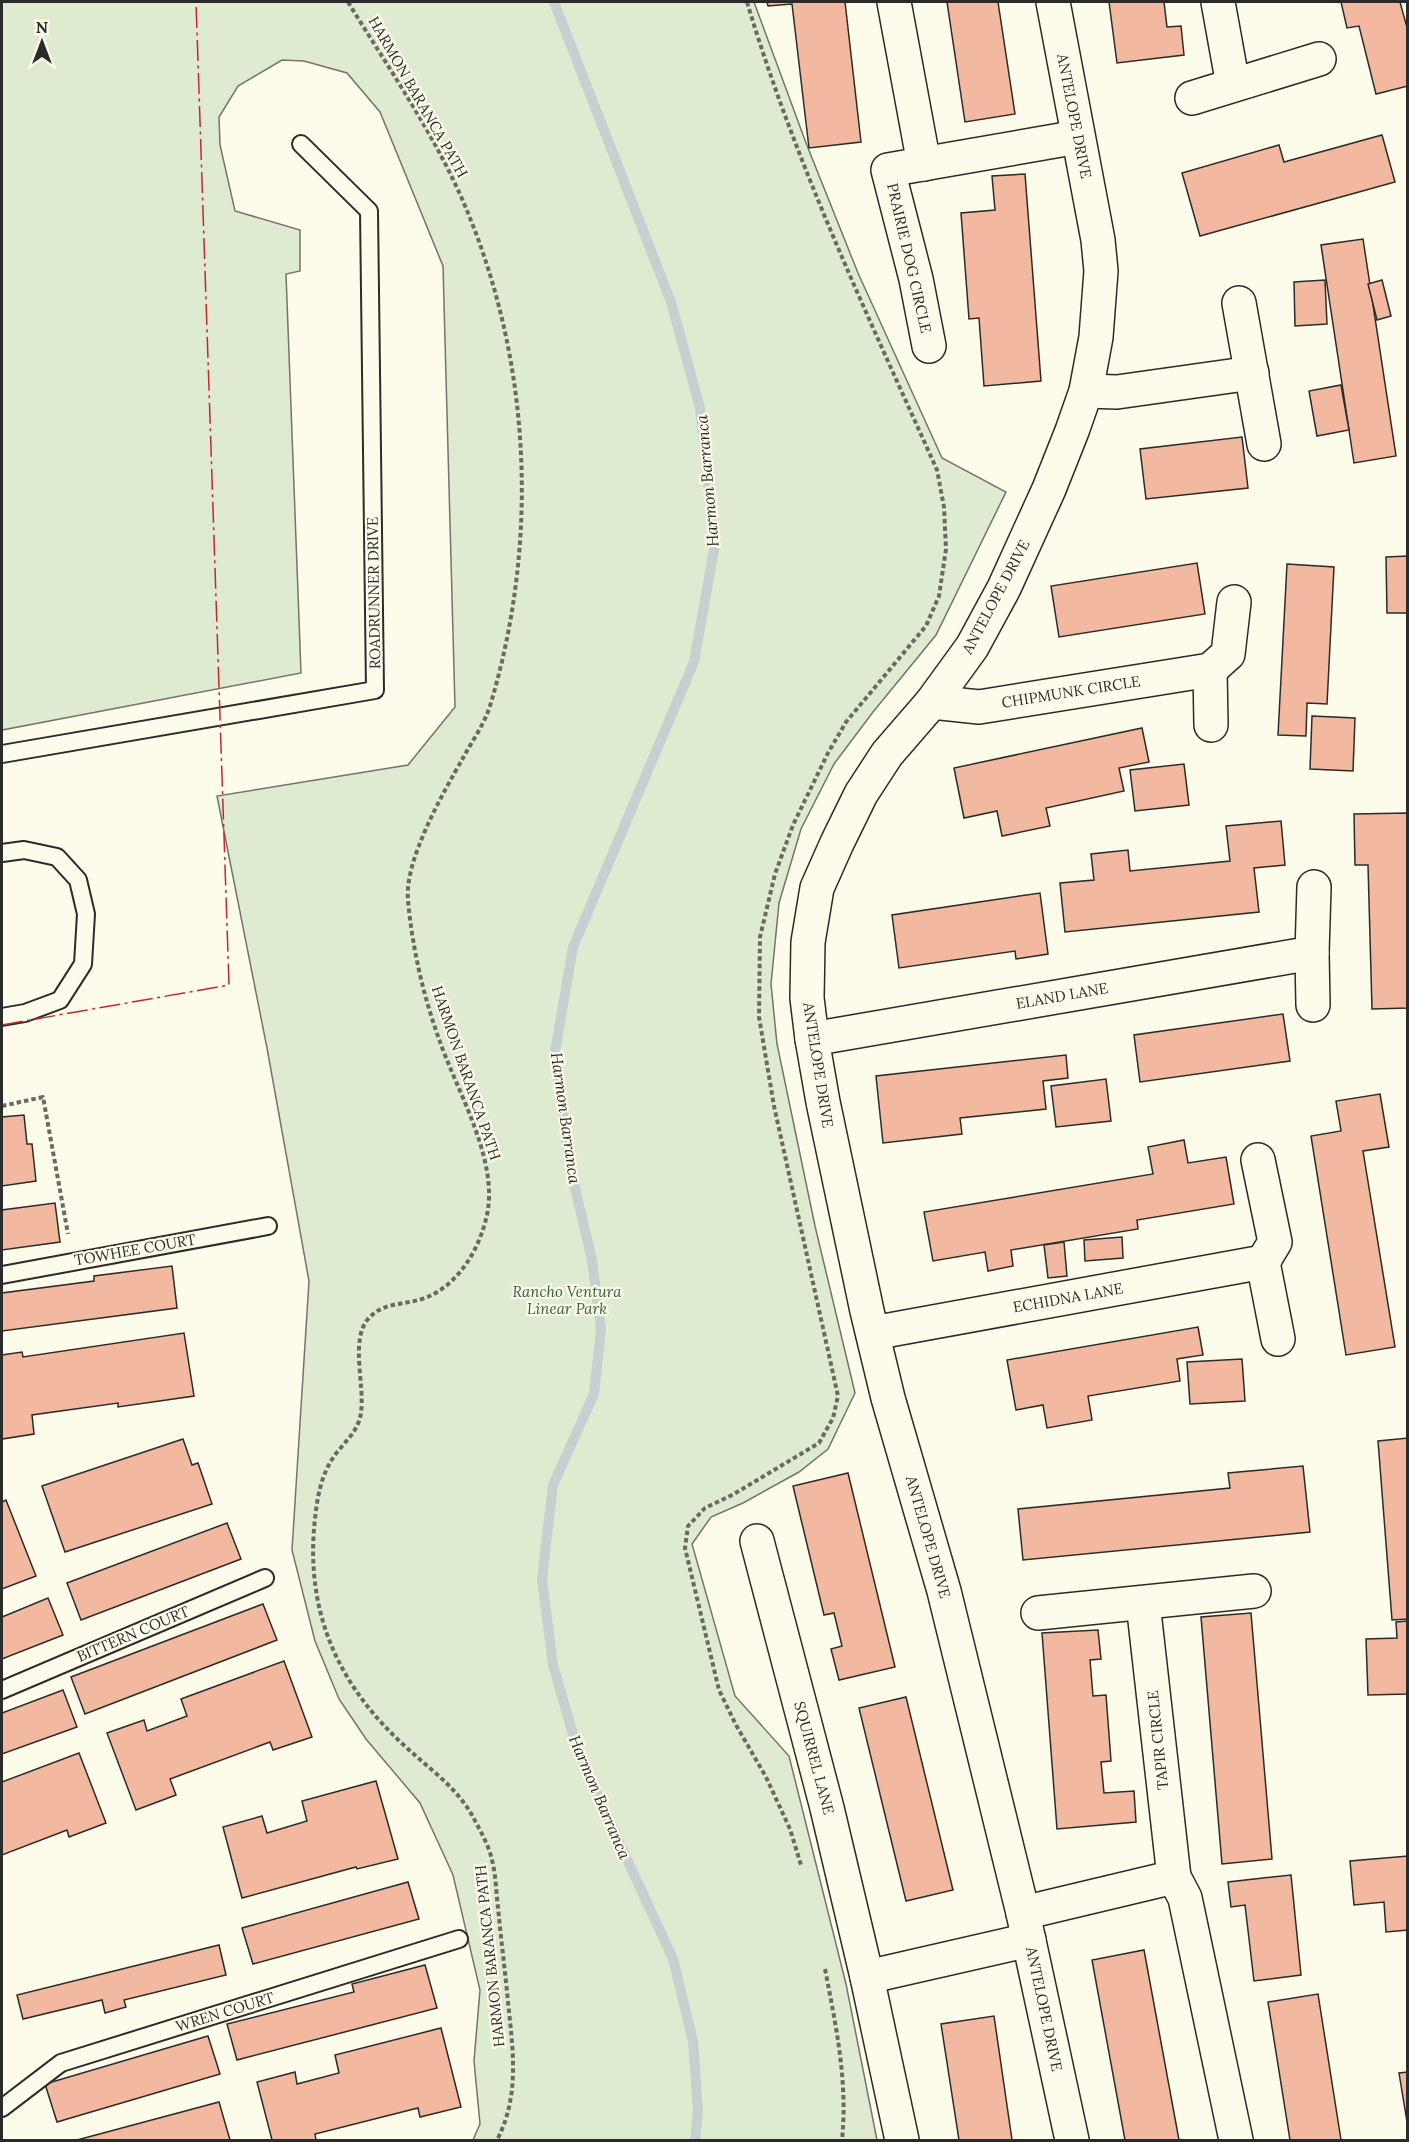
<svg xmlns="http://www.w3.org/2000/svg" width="1409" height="2142" viewBox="0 0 1409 2142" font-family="Lora,serif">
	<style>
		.green { fill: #deebd1; stroke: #74746e; stroke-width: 1.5 }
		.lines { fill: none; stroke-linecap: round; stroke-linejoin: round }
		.stream { stroke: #c7d0d0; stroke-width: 10 }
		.building { fill: #f2b8a0; stroke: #2b2b2b; stroke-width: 1.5 }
		.service-casing { stroke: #2b2b2b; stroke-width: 20 }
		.minor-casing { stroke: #2b2b2b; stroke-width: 36 }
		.path { stroke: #6a6964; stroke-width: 4; stroke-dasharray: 4.5 3; stroke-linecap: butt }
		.service { stroke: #fdfbea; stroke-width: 16 }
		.minor { stroke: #fdfbea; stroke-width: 33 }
		.power { stroke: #c62828; stroke-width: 1.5; stroke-dasharray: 21 4.5 3 4.5; stroke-linecap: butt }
		.labels { text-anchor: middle; stroke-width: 4.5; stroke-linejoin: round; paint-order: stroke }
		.street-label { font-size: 15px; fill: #2b2b2b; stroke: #fdfbea }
		.park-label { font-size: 15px; font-style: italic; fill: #34623c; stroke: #fdfbea }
		.water-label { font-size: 16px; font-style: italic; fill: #2b2b2b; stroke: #fdfbea }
	</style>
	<rect width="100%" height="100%" fill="#fdfbea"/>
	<path class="green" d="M 2,2 L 754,2 L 806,143 L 858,273 L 942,458 L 1006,492 L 936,635 L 873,712 L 834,764 L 801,829 L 779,903 L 771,984 L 777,1044 L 815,1226 L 855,1393 L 828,1449 L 799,1472 L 743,1503 L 711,1517 L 692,1544 L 735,1696 L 789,1756 L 846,1984 L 877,2140 L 473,2140 L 480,2124 L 474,2061 L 480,1990 L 453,1875 L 420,1803 L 366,1739 L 339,1699 L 315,1641 L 292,1550 L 309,1281 L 267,1048 L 217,796 L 408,765 L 455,707 L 443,266 L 380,112 L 347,73 L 304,61 L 282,60 L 238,86 L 219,117 L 220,145 L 235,211 L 300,230 L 300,271 L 286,274 L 301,673 L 2,730 Z"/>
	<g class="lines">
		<path class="stream" d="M 554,2 L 671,302 L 700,408 L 715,544 L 694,662 L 573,947 L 555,1052 L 568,1158 L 592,1260 L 601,1329 L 594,1394 L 553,1485 L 542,1579 L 553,1665 L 579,1755 L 673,1959 L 693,2041 L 698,2111 L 695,2140"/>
	</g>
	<g class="building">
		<path d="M 767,2 L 845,2 L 861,142 L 809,148 L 792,4 L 768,6 Z"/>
		<path d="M 947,2 L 998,2 L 1015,114 L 965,122 Z"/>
		<path d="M 1109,2 L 1164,2 L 1167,27 L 1181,26 L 1184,55 L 1117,63 Z"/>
		<path d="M 1341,2 L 1400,2 L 1408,31 L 1408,86 L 1376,94 L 1359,26 L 1347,28 Z"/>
		<path d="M 1382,135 L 1395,182 L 1200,236 L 1182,173 L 1279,145 L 1284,162 Z"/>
		<path d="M 1025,174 L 1041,381 L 984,386 L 979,318 L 969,319 L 961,213 L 995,210 L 992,176 Z"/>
		<path d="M 1363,239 L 1396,456 L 1354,463 L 1321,245 Z"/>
		<path d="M 1325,280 L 1327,324 L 1295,326 L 1294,282 Z"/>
		<path d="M 1382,280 L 1391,316 L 1377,320 L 1368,284 Z"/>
		<path d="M 1341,385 L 1349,430 L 1317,436 L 1309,391 Z"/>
		<path d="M 1242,437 L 1248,488 L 1146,499 L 1140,449 Z"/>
		<path d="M 1408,556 L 1408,613 L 1387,613 L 1386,557 Z"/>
		<path d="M 1197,563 L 1205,614 L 1059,637 L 1051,586 Z"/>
		<path d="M 1287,564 L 1334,567 L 1327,704 L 1307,703 L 1306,736 L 1278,735 Z"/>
		<path d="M 1312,716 L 1355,718 L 1353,771 L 1310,769 Z"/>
		<path d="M 1142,728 L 1149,762 L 1119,768 L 1124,791 L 1046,808 L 1050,826 L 1002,836 L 997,811 L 964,818 L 954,768 Z"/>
		<path d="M 1184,764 L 1189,805 L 1135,811 L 1130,770 Z"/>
		<path d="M 1408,813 L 1408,1008 L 1372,1009 L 1368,865 L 1355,865 L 1354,814 Z"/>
		<path d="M 1281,821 L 1285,865 L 1254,868 L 1259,912 L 1065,932 L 1060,883 L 1094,880 L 1091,854 L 1128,850 L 1130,871 L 1230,861 L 1226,826 Z"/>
		<path d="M 1040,893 L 1048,954 L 1016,959 L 1015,951 L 899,968 L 892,915 Z"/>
		<path d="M 1283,1014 L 1290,1061 L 1140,1082 L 1134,1035 Z"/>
		<path d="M 1066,1055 L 1068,1078 L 1043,1081 L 1046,1109 L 960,1118 L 962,1134 L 883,1143 L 876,1076 Z"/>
		<path d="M 1106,1079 L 1111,1121 L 1056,1127 L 1051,1086 Z"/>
		<path d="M 1380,1094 L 1389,1147 L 1363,1151 L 1395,1347 L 1346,1355 L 1311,1136 L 1341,1131 L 1336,1101 Z"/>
		<path d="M 24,1115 L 27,1144 L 32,1144 L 36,1181 L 2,1186 L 2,1117 Z"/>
		<path d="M 1184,1140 L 1188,1163 L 1226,1157 L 1234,1204 L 1137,1220 L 1138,1229 L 1011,1250 L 1013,1266 L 988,1271 L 985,1252 L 933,1261 L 924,1212 L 1153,1174 L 1148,1147 Z"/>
		<path d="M 55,1203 L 60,1242 L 2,1250 L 2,1210 Z"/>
		<path d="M 1122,1237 L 1123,1258 L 1085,1261 L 1084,1240 Z"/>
		<path d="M 1064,1242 L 1067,1276 L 1048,1278 L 1044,1245 Z"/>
		<path d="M 172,1266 L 177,1308 L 2,1331 L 2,1293 L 94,1281 L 94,1276 Z"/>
		<path d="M 1198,1327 L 1203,1355 L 1177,1359 L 1180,1381 L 1088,1396 L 1092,1420 L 1047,1428 L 1043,1405 L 1016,1410 L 1007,1360 Z"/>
		<path d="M 184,1333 L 194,1396 L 118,1407 L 118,1403 L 32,1415 L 34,1434 L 2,1439 L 2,1355 L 22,1352 L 23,1357 Z"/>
		<path d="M 1242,1359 L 1245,1401 L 1190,1404 L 1187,1362 Z"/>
		<path d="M 1408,1438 L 1408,1619 L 1392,1620 L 1378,1441 Z"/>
		<path d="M 183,1439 L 192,1465 L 198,1463 L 212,1504 L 65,1552 L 42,1486 Z"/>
		<path d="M 1303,1466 L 1310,1532 L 1023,1560 L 1018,1509 L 1230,1488 L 1228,1473 Z"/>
		<path d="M 848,1473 L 895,1667 L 839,1680 L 831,1649 L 842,1646 L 834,1613 L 824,1615 L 793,1486 Z"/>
		<path d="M 6,1500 L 36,1576 L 2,1589 L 2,1502 Z"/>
		<path d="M 227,1523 L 241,1559 L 81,1620 L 67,1583 Z"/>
		<path d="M 48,1598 L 63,1635 L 2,1659 L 2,1617 Z"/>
		<path d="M 263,1604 L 277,1640 L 85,1714 L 71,1677 Z"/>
		<path d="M 1251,1613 L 1272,1859 L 1222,1864 L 1201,1617 Z"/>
		<path d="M 1408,1621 L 1408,1694 L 1368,1695 L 1366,1639 L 1397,1638 L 1396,1622 Z"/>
		<path d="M 1098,1630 L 1101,1659 L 1090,1660 L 1093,1696 L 1106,1695 L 1111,1761 L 1101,1762 L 1104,1793 L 1134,1791 L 1136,1822 L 1057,1829 L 1042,1633 Z"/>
		<path d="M 284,1661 L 312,1737 L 273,1750 L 270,1742 L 170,1779 L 176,1795 L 136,1810 L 107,1733 L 144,1720 L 147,1731 L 187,1716 L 181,1699 Z"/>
		<path d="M 63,1690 L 77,1727 L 2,1754 L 2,1713 Z"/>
		<path d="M 906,1697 L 953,1890 L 906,1901 L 859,1708 Z"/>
		<path d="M 79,1753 L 106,1823 L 69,1837 L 67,1830 L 2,1855 L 2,1782 Z"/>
		<path d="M 376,1781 L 398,1859 L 357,1869 L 356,1867 L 242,1898 L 223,1827 L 262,1816 L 267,1833 L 307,1821 L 302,1801 Z"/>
		<path d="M 1408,1856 L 1408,1930 L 1386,1932 L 1384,1902 L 1354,1905 L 1350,1861 Z"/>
		<path d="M 1291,1875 L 1301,1975 L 1254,1981 L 1245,1905 L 1231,1907 L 1228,1882 Z"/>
		<path d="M 408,1882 L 419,1919 L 253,1964 L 242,1928 Z"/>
		<path d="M 219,1945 L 226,1975 L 124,2000 L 126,2007 L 105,2013 L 102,2000 L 23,2019 L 17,1995 Z"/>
		<path d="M 1144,1950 L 1179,2140 L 1125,2140 L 1092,1960 Z"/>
		<path d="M 425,1965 L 437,2008 L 237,2060 L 227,2024 L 354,1992 L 352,1984 Z"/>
		<path d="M 1318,1994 L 1341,2140 L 1290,2140 L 1268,2002 Z"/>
		<path d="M 994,2016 L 1012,2140 L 959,2140 L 941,2024 Z"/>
		<path d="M 441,2028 L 461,2107 L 420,2117 L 418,2108 L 315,2134 L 316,2140 L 272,2140 L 257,2082 L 295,2072 L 297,2084 L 339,2073 L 335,2055 Z"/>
		<path d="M 208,2036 L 220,2074 L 57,2122 L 45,2084 Z"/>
		<path d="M 1408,2072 L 1408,2128 L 1399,2073 Z"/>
		<path d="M 219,2102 L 230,2140 L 77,2140 Z"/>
	</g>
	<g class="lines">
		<g class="service-casing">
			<g id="service">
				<path d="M 2,754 L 375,690 L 369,211 L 301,144"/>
				<path d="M 2,853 L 24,850 L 57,857 L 78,880 L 86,914 L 83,964 L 60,1000 L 25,1013 L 2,1017"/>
				<path d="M 2,1275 L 268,1226"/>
				<path d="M 2,1690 L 265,1578"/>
				<path d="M 2,2108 L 61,2063 L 459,1939"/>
			</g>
		</g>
		<g class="minor-casing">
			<g id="minor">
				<path d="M 894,2 L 924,164"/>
				<path d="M 1053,2 L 1098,240 L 1101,271 L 1096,337 L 1086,391 L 1072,431 L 1049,489 L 1004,588 L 972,647 L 932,702 L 887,754 L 861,794 L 837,843 L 817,888 L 808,942 L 807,998 L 812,1039 L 823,1102 L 867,1311 L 888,1398 L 944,1591 L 1023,1913 L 1072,2140"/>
				<path d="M 1218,2 L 1233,85"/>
				<path d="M 1192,98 L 1319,59"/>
				<path d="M 1239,303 L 1264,444"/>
				<path d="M 929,346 L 916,279 L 888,170 L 1078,137"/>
				<path d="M 1086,391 L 1117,392 L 1252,373"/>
				<path d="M 1210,670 L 1211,725"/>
				<path d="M 932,702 L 979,707 L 1210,670 L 1228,654 L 1234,602"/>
				<path d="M 1312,953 L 1313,1005"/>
				<path d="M 812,1039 L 1312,953 L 1314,887"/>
				<path d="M 1263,1262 L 1278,1339"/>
				<path d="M 873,1333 L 1263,1262 L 1275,1242 L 1258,1160"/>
				<path d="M 757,1541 L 827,1808 L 867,1977 L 902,2140"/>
				<path d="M 1143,1603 L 1174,1877 L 1185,1898 L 1236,2140"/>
				<path d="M 1038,1613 L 1254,1591"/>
				<path d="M 1023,1913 L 1174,1877"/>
				<path d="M 867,1977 L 1029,1940"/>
			</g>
		</g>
		<g class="path">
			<path d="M 348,2 C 391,72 440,142 470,218 C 532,372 538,547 490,706 C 484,725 472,741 463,758 C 443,793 404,861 408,900 C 412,946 423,995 439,1039 C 457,1092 501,1163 486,1219 C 478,1252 456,1288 422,1299 C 403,1305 383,1302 368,1319 C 350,1340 365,1386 361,1412 C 359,1433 341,1444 331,1461 C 319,1481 316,1506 314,1529 C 307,1619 342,1690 408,1749 C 431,1770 458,1789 473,1817 C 480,1830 489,1846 492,1860 C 496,1875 496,1892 498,1907 C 501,1939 505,1970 508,2002 C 513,2050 520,2096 497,2140"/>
			<path d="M 747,2 C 795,163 868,316 937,470 L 944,507 L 946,549 L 939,596 L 926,626 L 846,722 L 828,753 L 793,825 L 775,874 L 760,937 L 759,1017 L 774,1106 L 838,1396 L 833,1418 L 819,1443 L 734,1494 L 705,1508 L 688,1526 L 685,1548 L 719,1690 L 736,1725 L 766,1777 L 790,1829 L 801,1865"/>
			<path d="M 2,1106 L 43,1097 L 68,1234"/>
			<path d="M 825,1969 C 836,2026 848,2082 842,2140"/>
		</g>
		<use href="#service" class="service"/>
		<use href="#minor" class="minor"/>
		<path class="power" d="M 2,1025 L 229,985 L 196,2"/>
	</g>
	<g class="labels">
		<g class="street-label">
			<text transform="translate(418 97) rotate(60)" y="5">HARMON BARANCA PATH</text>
			<text transform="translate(1074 116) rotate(79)" y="5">ANTELOPE DRIVE</text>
			<text transform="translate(909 258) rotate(77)" y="5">PRAIRIE DOG CIRCLE</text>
			<text transform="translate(374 593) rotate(-91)" y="5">ROADRUNNER DRIVE</text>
			<text transform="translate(996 597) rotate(-62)" y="5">ANTELOPE DRIVE</text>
			<text transform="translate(1071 692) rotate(-9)" y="5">CHIPMUNK CIRCLE</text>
			<text transform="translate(1062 996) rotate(-10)" y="5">ELAND LANE</text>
			<text transform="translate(818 1065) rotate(81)" y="5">ANTELOPE DRIVE</text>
			<text transform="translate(466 1073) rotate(71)" y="5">HARMON BARANCA PATH</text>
			<text transform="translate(135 1250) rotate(-10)" y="5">TOWHEE COURT</text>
			<text transform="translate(1068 1298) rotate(-10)" y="5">ECHIDNA LANE</text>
			<text transform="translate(928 1537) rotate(74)" y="5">ANTELOPE DRIVE</text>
			<text transform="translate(133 1634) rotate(-23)" y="5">BITTERN COURT</text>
			<text transform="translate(1158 1740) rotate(-96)" y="5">TAPIR CIRCLE</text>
			<text transform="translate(814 1758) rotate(75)" y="5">SQUIRREL LANE</text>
			<text transform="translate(490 1956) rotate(-96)" y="5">HARMON BARANCA PATH</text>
			<text transform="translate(1044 2009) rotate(78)" y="5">ANTELOPE DRIVE</text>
			<text transform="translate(225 2012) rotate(-17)" y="5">WREN COURT</text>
		</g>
		<g class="park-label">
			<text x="567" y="1297">Rancho Ventura<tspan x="567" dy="17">Linear Park</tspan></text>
		</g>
		<g class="water-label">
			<text transform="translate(707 481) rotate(-95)" y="6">Harmon Barranca</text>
			<text transform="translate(566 1118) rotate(82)" y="6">Harmon Barranca</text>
			<text transform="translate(600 1797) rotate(67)" y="6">Harmon Barranca</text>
		</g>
	</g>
	<rect width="1409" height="2142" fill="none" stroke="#2b2b2b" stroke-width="6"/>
	<g transform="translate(42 42)" stroke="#fdfbea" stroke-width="4.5" paint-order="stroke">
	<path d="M0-4.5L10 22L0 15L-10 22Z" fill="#2b2b2b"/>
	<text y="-9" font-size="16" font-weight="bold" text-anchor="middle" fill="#2b2b2b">N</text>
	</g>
</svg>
